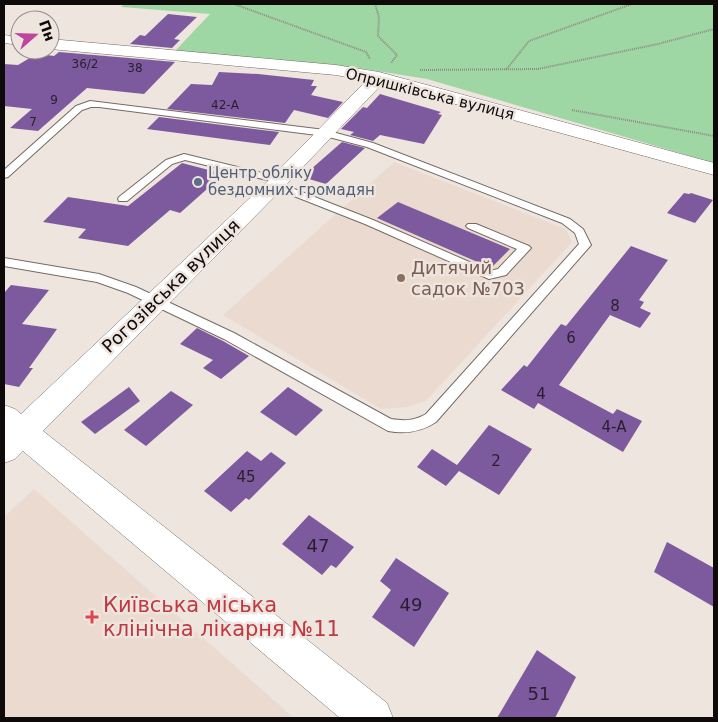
<svg xmlns="http://www.w3.org/2000/svg" width="718" height="722" viewBox="0 0 718 722" font-family="'DejaVu Sans',sans-serif">
	<style>
		.built { fill: #ebdacf }
		.green { fill: #9fd7a4 }
		.building { fill: #7d5a9d }
		.lines { fill: none; stroke-linecap: round; stroke-linejoin: round }
		.lane-casing { stroke: #746b66; stroke-width: 2 }
		.street-casing { stroke: #746b66; stroke-width: 1 }
		.path { stroke: #908985; stroke-width: 2; stroke-dasharray: 1 1; stroke-linecap: butt }
		.lane { fill: #fff; fill-rule: evenodd }
		.street { fill: #fff; fill-rule: evenodd }
		.service-dot { fill: #5c6f8a; stroke: #efe5df; stroke-width: 2 }
		.education-dot { fill: #8d6e63; stroke: #efe5df; stroke-width: 2 }
		.health-dot { fill: #e0444e; stroke: #efe5df; stroke-width: 2 }
		.labels { text-anchor: middle; stroke-width: 5; stroke-linejoin: round; paint-order: stroke }
		.far-number-label { font-size: 12px; fill: #2a1e2e }
		.far-street-label { font-size: 15px; fill: #0e0a09; stroke: #efe5df }
		.far-service-label { font-size: 15px; fill: #4e5e75; stroke: #efe5df; text-anchor: start }
		.number-label { font-size: 15px; fill: #2a1e2e }
		.education-label { font-size: 18px; fill: #785e54; stroke: #efe5df; text-anchor: start }
		.street-label { font-size: 18px; fill: #0e0a09; stroke: #efe5df }
		.near-number-label { font-size: 18px; fill: #2a1e2e }
		.near-health-label { font-size: 21px; fill: #be3a42; stroke: #efe5df; text-anchor: start }
	</style>
	<rect width="100%" height="100%" fill="#efe5df"/>
	<g class="built">
		<path d="M 394,162 L 566,229 L 572,242 L 426,401 L 407,407 L 381,409 L 223,315 Z"/>
		<path d="M 34,489 L 294,718 L 4,718 L 4,517 Z"/>
	</g>
	<path class="green" d="M 124,4 L 714,4 L 714,163 L 427,79 L 358,68 L 175,51 L 210,14 L 121,7 Z"/>
	<g class="building">
		<path d="M 168,14 L 197,17 L 174,39 L 180,40 L 172,48 L 130,44 L 140,35 L 145,36 Z"/>
		<path d="M 59,52 L 175,62 L 144,94 L 87,88 L 38,131 L 10,128 L 32,109 L 4,106 L 4,64 L 18,65 L 33,56 L 40,54 L 54,56 Z"/>
		<path d="M 219,72 L 258,74 L 314,80 L 311,86 L 317,86 L 311,95 L 343,102 L 328,118 L 294,110 L 285,123 L 167,109 L 191,84 L 212,85 Z"/>
		<path d="M 380,94 L 441,112 L 438,114 L 442,115 L 424,144 L 380,135 L 373,141 L 350,135 L 354,132 L 341,129 L 363,107 L 367,108 Z"/>
		<path d="M 159,117 L 279,132 L 270,145 L 147,129 Z"/>
		<path d="M 342,142 L 365,148 L 326,184 L 302,177 Z"/>
		<path d="M 182,163 L 224,174 L 180,213 L 170,210 L 128,246 L 78,238 L 86,229 L 43,222 L 68,197 L 128,206 Z"/>
		<path d="M 684,193 L 689,194 L 691,193 L 713,200 L 695,223 L 667,213 Z"/>
		<path d="M 398,202 L 510,249 L 491,268 L 377,218 Z"/>
		<path d="M 631,246 L 668,260 L 639,300 L 644,302 L 640,308 L 651,313 L 640,328 L 610,315 L 559,385 L 613,414 L 617,409 L 642,421 L 623,452 L 538,403 L 534,409 L 501,390 L 524,365 L 527,367 L 561,324 L 566,326 Z"/>
		<path d="M 11,285 L 49,290 L 22,324 L 57,329 L 29,368 L 33,368 L 19,387 L 4,384 L 4,293 Z"/>
		<path d="M 197,328 L 223,341 L 249,356 L 221,379 L 203,368 L 213,360 L 180,344 Z"/>
		<path d="M 129,387 L 140,401 L 95,434 L 81,422 Z"/>
		<path d="M 288,387 L 323,410 L 296,436 L 260,412 Z"/>
		<path d="M 171,391 L 193,405 L 146,446 L 124,430 Z"/>
		<path d="M 489,425 L 532,449 L 499,495 L 459,471 L 446,486 L 417,467 L 432,449 L 457,465 Z"/>
		<path d="M 247,451 L 261,461 L 271,452 L 286,463 L 249,500 L 246,498 L 231,512 L 204,491 Z"/>
		<path d="M 309,515 L 354,547 L 336,568 L 331,565 L 322,575 L 282,544 Z"/>
		<path d="M 667,542 L 714,568 L 714,607 L 654,572 Z"/>
		<path d="M 396,558 L 449,593 L 414,647 L 372,617 L 391,590 L 380,581 Z"/>
		<path d="M 537,650 L 576,677 L 555,718 L 497,718 Z"/>
	</g>
	<g class="lines">
		<g class="lane-casing">
			<g id="lane">
				<path d="M 90,101 L 325,130 L 373,143 L 570,219 L 583,229 L 591,245 L 436,422 C 421,432 406,434 388,431 L 224,339 L 128,293 L 97,282 L 4,266 L 4,258 L 99,274 L 136,287 L 234,333 L 391,419 C 404,421 414,421 426,414 L 579,244 L 575,233 L 562,223 L 367,147 L 325,136 L 99,107 L 91,107 L 82,110 L 8,177 L 4,178 L 4,170 L 76,106 Z"/>
				<path d="M 184,154 L 283,178 L 284,180 L 279,183 L 373,220 L 490,271 L 498,269 L 517,249 L 468,228 L 466,226 L 468,224 L 476,224 L 529,246 L 531,248 L 506,275 L 489,279 L 365,224 L 271,187 L 270,185 L 275,182 L 185,160 L 172,164 L 127,201 L 119,201 L 118,199 L 119,197 L 166,160 Z"/>
			</g>
		</g>
		<g class="street-casing">
			<g id="street">
				<path d="M 4,35 L 20,37 L 20,45 L 4,43 Z"/>
				<path d="M 50,39 L 336,65 L 379,72 L 714,163 L 714,175 L 382,84 L 282,189 L 43,431 L 387,703 L 393,718 L 340,718 L 23,451 L 15,459 L 4,463 L 4,405 L 15,409 L 21,414 L 268,181 L 366,81 L 336,75 L 50,49 Z"/>
			</g>
		</g>
		<g class="path">
			<path d="M 234,4 L 366,52 L 370,59"/>
			<path d="M 375,4 L 379,17 L 378,36 L 397,55 L 391,63"/>
			<path d="M 420,70 L 538,69 L 658,44 L 714,29"/>
			<path d="M 506,70 L 529,41 L 632,4"/>
			<path d="M 572,110 L 714,136"/>
		</g>
		<use href="#lane" class="lane"/>
		<use href="#street" class="street"/>
	</g>
	<circle class="service-dot" cx="198" cy="182" r="5"/>
	<circle class="education-dot" cx="401" cy="278" r="5"/>
	<path class="health-dot" d="M89.5 609.5h5v5h5v5h-5v5h-5v-5h-5v-5h5z"/>
	<g class="labels">
		<g class="far-number-label">
			<text x="85" y="68">36/2</text>
			<text x="135" y="72">38</text>
			<text x="54" y="104">9</text>
			<text x="225" y="109">42-А</text>
			<text x="33" y="126">7</text>
		</g>
		<g class="far-street-label">
			<text transform="translate(430 94) rotate(14)" y="5">Опришківська вулиця</text>
		</g>
		<g class="far-service-label">
			<text x="208" y="178">Центр обліку<tspan x="208" dy="17">бездомних громадян</tspan></text>
		</g>
		<g class="number-label">
			<text x="615" y="311">8</text>
			<text x="571" y="343">6</text>
			<text x="541" y="399">4</text>
			<text x="614" y="432">4-А</text>
			<text x="496" y="466">2</text>
			<text x="246" y="482">45</text>
		</g>
		<g class="education-label">
			<text x="411" y="274">Дитячий<tspan x="411" dy="21">садок №703</tspan></text>
		</g>
		<g class="street-label">
			<text transform="translate(171 286) rotate(-44)" y="6">Рогозівська вулиця</text>
		</g>
		<g class="near-number-label">
			<text x="318" y="552">47</text>
			<text x="411" y="611">49</text>
			<text x="539" y="700">51</text>
		</g>
		<g class="near-health-label">
			<text x="103" y="612">Київська міська<tspan x="103" dy="24">клінічна лікарня №11</tspan></text>
		</g>
	</g>
	<rect width="718" height="722" fill="none" stroke="#0e0a09" stroke-width="10"/>
	<g transform="translate(35 35) rotate(70)"><circle r="24" fill="#efe5df" stroke="#958d89"/>
	<path d="M0-4L9 19L0 12L-9 19Z" fill="#bd479e"/>
	<text y="-8" font-size="14" font-weight="bold" text-anchor="middle" fill="#0e0a09">Пн</text>
	</g>
</svg>
